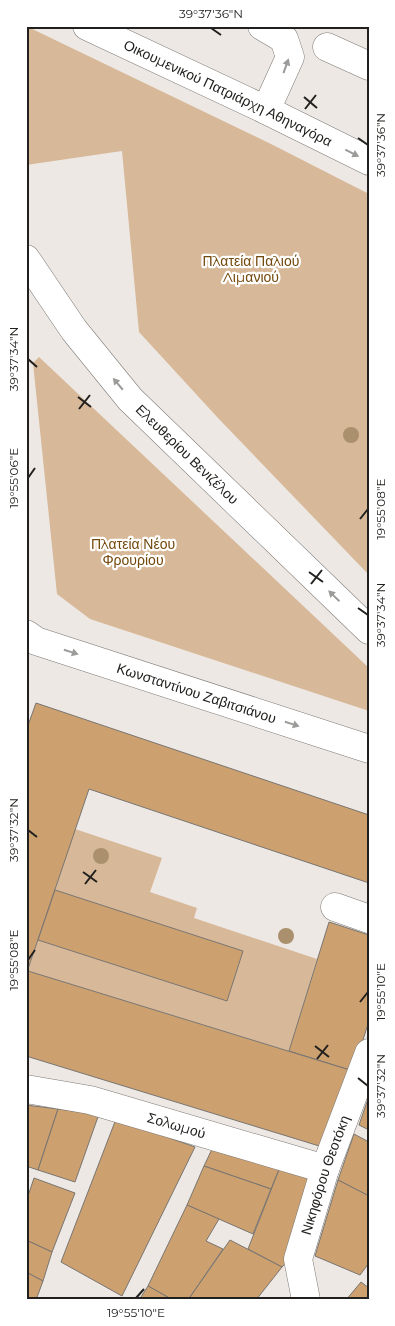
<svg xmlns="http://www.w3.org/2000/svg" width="395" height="1326" viewBox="0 0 395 1326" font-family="Montserrat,sans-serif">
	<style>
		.green { fill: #d7b898 }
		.building { fill: #cca06f; stroke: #797571 }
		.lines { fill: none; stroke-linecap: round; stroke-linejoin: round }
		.minor-casing { stroke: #7e7a76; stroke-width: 29 }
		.major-casing { stroke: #7e7a76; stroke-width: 29 }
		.minor { stroke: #fff; stroke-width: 28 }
		.major { stroke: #fff; stroke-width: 28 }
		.tree { fill: #aa906d }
		.oneway { fill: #9b9b9a }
		.ticks { fill: none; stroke: #21201e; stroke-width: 2 }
		.labels { text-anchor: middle; stroke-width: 4.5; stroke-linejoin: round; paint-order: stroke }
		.street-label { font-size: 14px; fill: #21201e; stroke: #fff }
		.park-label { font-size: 14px; fill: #73480b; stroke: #fff }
		.neatline { fill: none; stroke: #21201e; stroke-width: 2 }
		.ticks-label { font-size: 12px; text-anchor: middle; fill: #21201e }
	</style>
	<rect width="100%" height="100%" fill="#ede8e4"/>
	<g class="green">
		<path d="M 26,26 L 271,144 L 369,194 L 369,575 L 218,418 L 139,332 L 122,151 L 26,165 Z"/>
		<path d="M 39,357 L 369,668 L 369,711 L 90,619 L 57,594 L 33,363 Z"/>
		<path d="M 75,829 L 162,858 L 150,892 L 197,908 L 194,918 L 317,959 L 289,1051 L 28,971 L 38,940 L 227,1001 L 243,951 L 55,890 Z"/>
	</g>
	<g class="building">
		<path d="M 36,703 L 369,815 L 369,883 L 89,789 L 26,975 L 26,731 Z"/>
		<path d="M 55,890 L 243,951 L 227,1001 L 38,940 Z"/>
		<path d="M 329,922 L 369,935 L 369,1021 L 353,1071 L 289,1051 Z"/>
		<path d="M 28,971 L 353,1071 L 329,1149 L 26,1056 Z"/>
		<path d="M 368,1099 L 369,1099 L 369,1130 L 359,1125 Z"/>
		<path d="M 26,1105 L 58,1109 L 38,1170 L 26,1166 Z"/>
		<path d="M 58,1109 L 99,1114 L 75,1182 L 38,1170 Z"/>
		<path d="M 116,1119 L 195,1147 L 122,1296 L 61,1262 Z"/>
		<path d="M 354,1134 L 369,1142 L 369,1196 L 338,1180 Z"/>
		<path d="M 213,1147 L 280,1167 L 271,1189 L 204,1166 Z"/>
		<path d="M 204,1166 L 271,1189 L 253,1234 L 187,1205 Z"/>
		<path d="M 280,1167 L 309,1178 L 291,1258 L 282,1267 L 248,1249 Z"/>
		<path d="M 34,1178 L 75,1193 L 52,1252 L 26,1240 L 26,1202 Z"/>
		<path d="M 338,1180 L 369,1196 L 369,1263 L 360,1275 L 315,1256 Z"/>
		<path d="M 187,1205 L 219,1219 L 206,1241 L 223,1249 L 188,1300 L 173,1300 L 148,1286 Z"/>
		<path d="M 26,1240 L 52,1252 L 43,1281 L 26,1272 Z"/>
		<path d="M 230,1240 L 282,1267 L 256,1300 L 188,1300 Z"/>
		<path d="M 26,1272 L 43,1281 L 36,1300 L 26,1300 Z"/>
		<path d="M 361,1282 L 369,1288 L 369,1300 L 346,1300 Z"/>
		<path d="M 148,1286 L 173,1300 L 139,1300 Z"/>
	</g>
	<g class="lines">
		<g class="minor-casing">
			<g id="minor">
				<path id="s1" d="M 87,26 L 266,110 L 369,161"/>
				<path d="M 262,26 L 284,39 L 290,57 L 266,110"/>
				<path d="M 327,47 L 369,66"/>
				<path id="s2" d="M 26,634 L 36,641 L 369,749"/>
				<path d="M 335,907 L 369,919"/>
				<path id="s3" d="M 26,1089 L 90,1100 L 325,1169"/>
				<path id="s4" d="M 306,1300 L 298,1259 L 325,1169 L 369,1053"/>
			</g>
		</g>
		<g class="major-casing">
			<g id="major">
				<path id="s5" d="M 26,259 L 74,330 L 130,399 L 369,630"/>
			</g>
		</g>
		<use href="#minor" class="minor"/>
		<use href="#major" class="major"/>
	</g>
	<g class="tree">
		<circle cx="351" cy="435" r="8"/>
		<circle cx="101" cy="856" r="8"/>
		<circle cx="286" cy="936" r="8"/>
	</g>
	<defs><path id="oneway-solid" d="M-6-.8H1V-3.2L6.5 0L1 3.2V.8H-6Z" transform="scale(1.25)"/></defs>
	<g class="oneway">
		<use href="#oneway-solid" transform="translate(286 66) rotate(-70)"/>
		<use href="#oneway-solid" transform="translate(352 153) rotate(27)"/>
		<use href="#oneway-solid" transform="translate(118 384) rotate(-130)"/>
		<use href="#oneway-solid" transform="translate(334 596) rotate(-136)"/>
		<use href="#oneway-solid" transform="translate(71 652) rotate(18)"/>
		<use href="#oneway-solid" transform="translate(292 724) rotate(18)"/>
	</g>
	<path class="ticks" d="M 211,28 L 221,35M 304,97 L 317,108M 305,109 L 316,95M 358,138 L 368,145M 28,359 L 37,367M 78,397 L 91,407M 79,409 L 90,395M 28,478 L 35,468M 360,519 L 368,509M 309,572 L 323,582M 311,584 L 322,570M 358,608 L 368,615M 28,830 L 37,837M 83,872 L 97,882M 85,884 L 96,870M 28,960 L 35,950M 360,1002 L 368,992M 315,1046 L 329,1057M 317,1059 L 328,1045M 358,1078 L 368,1086M 136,1298 L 144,1289"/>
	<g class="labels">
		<g class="street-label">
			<text dy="5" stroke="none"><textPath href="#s1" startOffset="156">Οικουμενικού Πατριάρχη Αθηναγόρα</textPath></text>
			<text dy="5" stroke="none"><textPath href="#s5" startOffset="254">Ελευθερίου Βενιζέλου</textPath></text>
			<text dy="5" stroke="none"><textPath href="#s2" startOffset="181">Κωνσταντίνου Ζαβιτσιάνου</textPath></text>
			<text dy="5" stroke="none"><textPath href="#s3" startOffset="155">Σολωμού</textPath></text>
			<text dy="5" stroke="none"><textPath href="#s4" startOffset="130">Νικηφόρου Θεοτόκη</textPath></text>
		</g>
		<g class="park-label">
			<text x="251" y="266">Πλατεία Παλιού<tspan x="251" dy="16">Λιμανιού</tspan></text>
			<text x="133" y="549">Πλατεία Νέου<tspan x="133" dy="16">Φρουρίου</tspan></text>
		</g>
	</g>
	<rect width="395" height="1326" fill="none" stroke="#ffffff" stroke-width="55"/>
	<rect x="28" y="28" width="340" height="1270" class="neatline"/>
	<g class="ticks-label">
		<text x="211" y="18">39°37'36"N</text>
		<text transform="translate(381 145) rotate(-90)" y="4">39°37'36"N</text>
		<text transform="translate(14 359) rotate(-90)" y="4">39°37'34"N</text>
		<text transform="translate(14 478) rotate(-90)" y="4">19°55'06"E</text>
		<text transform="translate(381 509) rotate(-90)" y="4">19°55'08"E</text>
		<text transform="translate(381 615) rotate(-90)" y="4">39°37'34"N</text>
		<text transform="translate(14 830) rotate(-90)" y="4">39°37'32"N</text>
		<text transform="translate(14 960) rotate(-90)" y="4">19°55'08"E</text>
		<text transform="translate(381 992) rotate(-90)" y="4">19°55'10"E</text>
		<text transform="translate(381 1086) rotate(-90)" y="4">39°37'32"N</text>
		<text x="136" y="1317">19°55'10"E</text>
	</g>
</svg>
